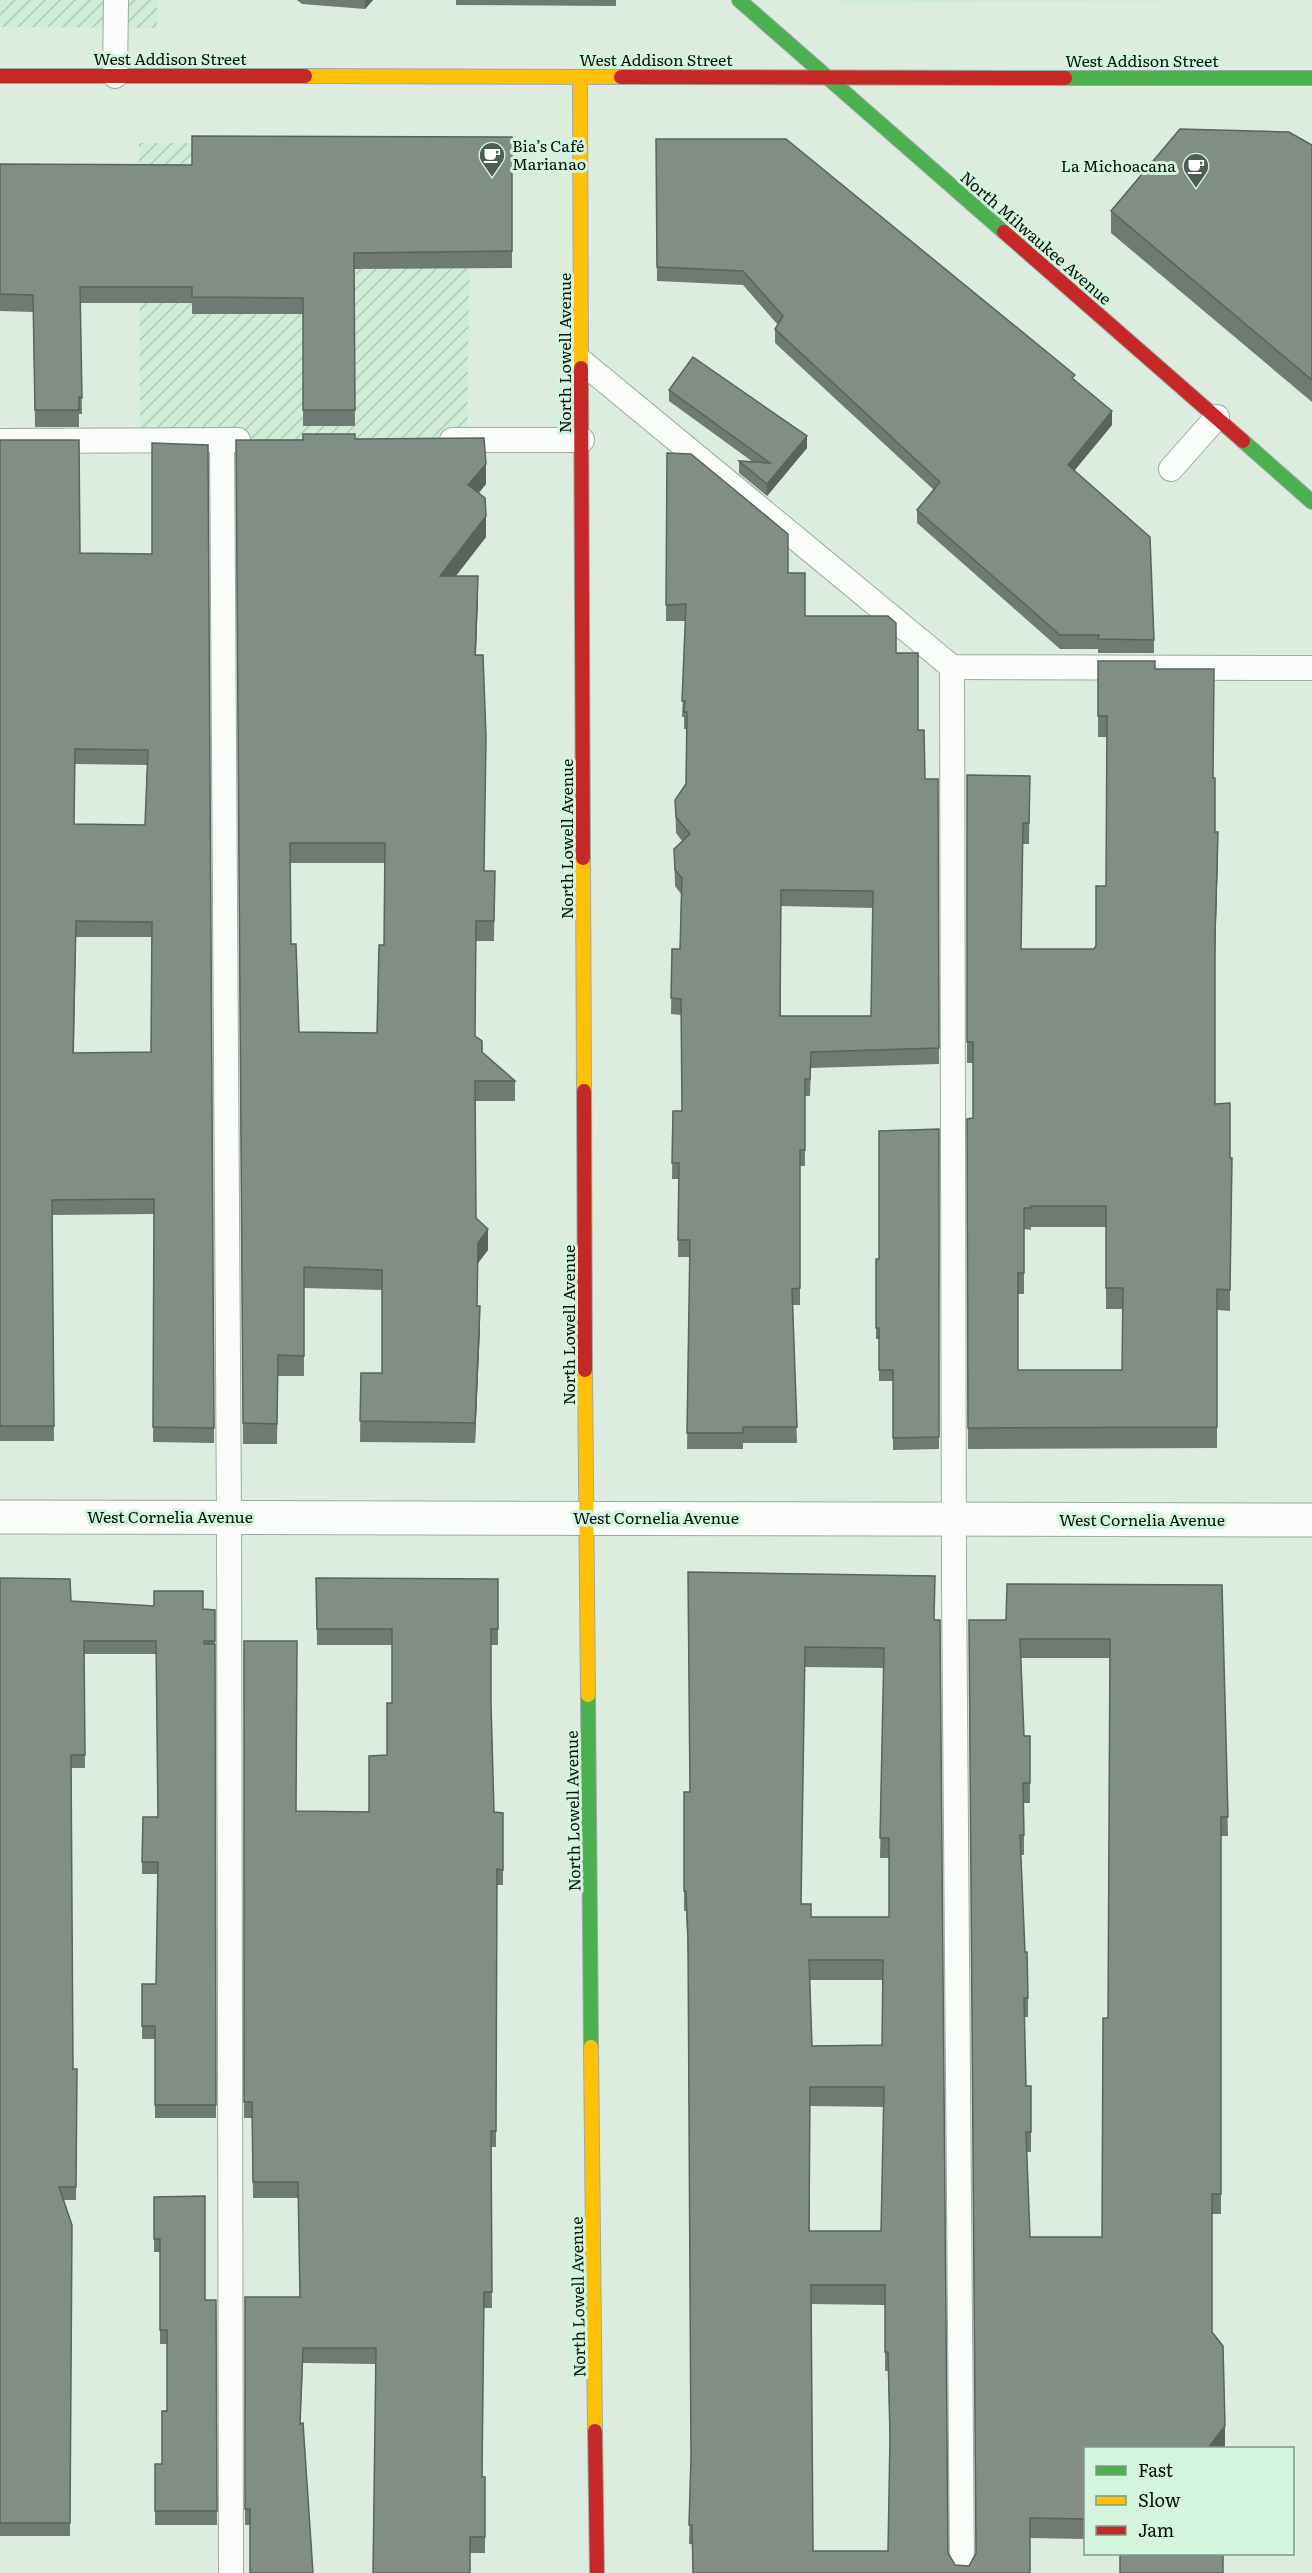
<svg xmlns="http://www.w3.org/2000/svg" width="1312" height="2573" viewBox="0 0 1312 2573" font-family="Literata,serif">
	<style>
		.built { fill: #cfecd7 }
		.industrial { fill: url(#industrial-furrows) }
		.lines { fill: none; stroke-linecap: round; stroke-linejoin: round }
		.lane-casing { stroke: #9daaa0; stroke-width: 26 }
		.street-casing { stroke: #9daaa0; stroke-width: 35 }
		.fast-casing { stroke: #9daaa0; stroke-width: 16 }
		.slow-casing { stroke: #9daaa0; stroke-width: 16 }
		.jam-casing { stroke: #9daaa0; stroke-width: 16 }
		.lane { stroke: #fafcfa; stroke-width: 24 }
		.street { stroke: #fafcfa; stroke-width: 33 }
		.fast { stroke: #4caf50; stroke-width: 14 }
		.slow { stroke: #ffc107; stroke-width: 14 }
		.jam { stroke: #c62828; stroke-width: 14 }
		.wall { fill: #6f7a72; fill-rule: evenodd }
		.shaded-wall { fill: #5a635d }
		.building { fill: #818e85; stroke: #5a635d; stroke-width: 1.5; fill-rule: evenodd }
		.labels { text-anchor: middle; stroke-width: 6; stroke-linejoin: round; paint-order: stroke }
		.street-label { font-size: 16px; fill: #051009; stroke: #d4f5dd }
		.poi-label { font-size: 16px; fill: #051009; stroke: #d4f5dd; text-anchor: start }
	</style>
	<defs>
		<pattern id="industrial-furrows" width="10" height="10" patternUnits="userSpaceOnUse" patternTransform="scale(1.5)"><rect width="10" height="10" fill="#cfecd7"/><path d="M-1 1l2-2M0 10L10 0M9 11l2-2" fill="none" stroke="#b0c9b7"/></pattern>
	</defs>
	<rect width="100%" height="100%" fill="#dcede0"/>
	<path class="built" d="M 838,0 L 1312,0 L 841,3 Z"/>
	<g class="industrial">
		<path d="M 0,0 L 157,0 L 157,28 L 0,27 Z"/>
		<path d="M 139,143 L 471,144 L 467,440 L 140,440 Z"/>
	</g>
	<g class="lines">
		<g class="lane-casing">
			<g id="lane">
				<path d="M 115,76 L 116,0"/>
				<path d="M 581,361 L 952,667 L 1312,668"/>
				<path d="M 222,440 L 229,1517 L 231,2573"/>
				<path d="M 452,440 L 582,440"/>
				<path d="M 0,441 L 238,440"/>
				<path d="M 1171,469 L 1217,417"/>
				<path d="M 952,667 L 954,1581 L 962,2573"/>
			</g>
		</g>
		<g class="street-casing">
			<path id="street" d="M 0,1517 L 1312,1520"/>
		</g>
		<g class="fast-casing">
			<g id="fast">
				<path d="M 739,0 L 1004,232"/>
				<path d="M 1065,78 L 1312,78"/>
				<path d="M 1243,441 L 1312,502"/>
				<path d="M 588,1695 L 591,2047"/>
			</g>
		</g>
		<g class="slow-casing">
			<g id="slow">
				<path d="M 305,76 L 621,77"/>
				<path d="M 580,77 L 581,368"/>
				<path d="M 583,858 L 584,1091"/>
				<path d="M 585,1370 L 588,1695"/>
				<path d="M 591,2047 L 595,2431"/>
			</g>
		</g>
		<g class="jam-casing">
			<g id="jam">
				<path d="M 0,76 L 305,76"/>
				<path d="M 621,77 L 1065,78"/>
				<path d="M 1004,232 L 1243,441"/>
				<path d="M 581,368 L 583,858"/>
				<path d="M 584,1091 L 585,1370"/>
				<path d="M 595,2431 L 597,2573"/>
			</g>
		</g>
		<use href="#lane" class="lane"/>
		<use href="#street" class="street"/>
		<use href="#fast" class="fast"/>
		<use href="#slow" class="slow"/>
		<use href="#jam" class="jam"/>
	</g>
	<g class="wall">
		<path d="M 297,0 L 373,0 L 365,9 L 302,4 Z"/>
		<path d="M 456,0 L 616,0 L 616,6 L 456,5 Z"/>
		<path d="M 512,137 L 512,268 L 354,269 L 355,426 L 303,426 L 303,314 L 192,314 L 192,303 L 80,303 L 82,414 L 79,414 L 79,427 L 35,427 L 33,312 L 0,311 L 0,164 L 192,165 Z"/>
		<path d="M 656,139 L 1075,380 L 1112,425 L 1075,470 L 1154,640 L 1154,653 L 1098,653 L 1098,649 L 1060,649 L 917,523 L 917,510 L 934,490 L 775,343 L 775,329 L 778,325 L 743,285 L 657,281 Z"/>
		<path d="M 1312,145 L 1312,402 L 1111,233 L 1111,211 Z"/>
		<path d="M 669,390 L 807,448 L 767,496 L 739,473 L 739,461 L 753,462 L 669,401 Z"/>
		<path d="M 355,439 L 486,484 L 479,493 L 486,537 L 456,576 L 478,597 L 476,655 L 484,871 L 495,871 L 494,941 L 476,941 L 475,1036 L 482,1052 L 515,1081 L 515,1101 L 475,1101 L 476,1218 L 488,1250 L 478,1263 L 477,1306 L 480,1327 L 475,1443 L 360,1442 L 361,1373 L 382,1373 L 382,1290 L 304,1288 L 304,1376 L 278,1376 L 277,1444 L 243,1444 L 236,440 ZM 290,863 L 385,863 L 384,945 L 377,1033 L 299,1032 L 291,944 Z"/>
		<path d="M 0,440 L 80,553 L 152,554 L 214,1428 L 214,1443 L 153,1442 L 154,1214 L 52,1215 L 54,1441 L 0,1441 ZM 75,764 L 147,765 L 145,825 L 74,824 ZM 76,937 L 152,937 L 151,1052 L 74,1053 Z"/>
		<path d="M 667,453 L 788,573 L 805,616 L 896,653 L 918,730 L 925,779 L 938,779 L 939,1064 L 811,1068 L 810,1096 L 805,1096 L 805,1166 L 800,1166 L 800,1305 L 793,1305 L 797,1443 L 743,1443 L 743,1449 L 687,1449 L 690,1257 L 678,1257 L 679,1179 L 672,1179 L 673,1111 L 682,1111 L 681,1015 L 671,1014 L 672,949 L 680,949 L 681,894 L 675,886 L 674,849 L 682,841 L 676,833 L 675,800 L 686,784 L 687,729 L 684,729 L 684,717 L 682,717 L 686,621 L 666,621 ZM 781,906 L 873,908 L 871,1016 L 781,1016 Z"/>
		<path d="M 1098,661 L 1155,669 L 1213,778 L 1215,832 L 1218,853 L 1215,956 L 1215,1104 L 1230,1103 L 1230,1311 L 1217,1310 L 1217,1448 L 968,1449 L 967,1119 L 973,1118 L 973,1063 L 967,1063 L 967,775 L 1030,776 L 1029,844 L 1023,844 L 1021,949 L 1094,949 L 1096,946 L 1106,886 L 1107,737 L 1098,737 ZM 1031,1227 L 1106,1227 L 1106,1309 L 1123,1309 L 1122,1370 L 1018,1370 L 1018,1294 L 1024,1294 L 1024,1229 L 1031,1230 Z"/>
		<path d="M 939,1129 L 939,1449 L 893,1450 L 893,1381 L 879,1381 L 879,1339 L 876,1339 L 876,1259 L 879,1259 Z"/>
		<path d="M 688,1572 L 934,1620 L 948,2553 L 955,2565 L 969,2566 L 976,2553 L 1006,1620 L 1222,1585 L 1228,1836 L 1221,1836 L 1221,2214 L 1212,2214 L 1212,2332 L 1225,2446 L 1086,2448 L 1086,2539 L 1030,2538 L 1030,2573 L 689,2544 L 691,2460 L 688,1958 L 686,1911 L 684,1911 L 684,1792 L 690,1792 ZM 1021,1658 L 1110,1658 L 1108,2018 L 1102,2237 L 1030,2237 L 1026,2152 L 1031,2152 L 1031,2086 L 1026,2086 L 1024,2017 L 1028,2017 L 1028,1998 L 1025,1952 L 1021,1855 L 1024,1855 L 1024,1803 L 1030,1803 L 1030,1736 L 1024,1736 ZM 805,1667 L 884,1668 L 880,1858 L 889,1858 L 889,1917 L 811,1917 L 801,1904 ZM 810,1980 L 883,1980 L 882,2045 L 812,2046 ZM 810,2106 L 884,2107 L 881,2231 L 810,2231 ZM 811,2304 L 885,2305 L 885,2371 L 888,2371 L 890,2448 L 888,2551 L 813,2551 Z"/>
		<path d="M 0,1578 L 71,1601 L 215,1610 L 216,2118 L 155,2118 L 155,2039 L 142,2039 L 142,1984 L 156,1984 L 158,1874 L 142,1874 L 142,1862 L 158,1817 L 156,1654 L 84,1654 L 85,1768 L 71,1768 L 73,2069 L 77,2069 L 76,2200 L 64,2200 L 72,2225 L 70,2536 L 0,2536 Z"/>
		<path d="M 316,1578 L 498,1579 L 498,1645 L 491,1645 L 491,1703 L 494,1812 L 503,1813 L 503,1885 L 497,1885 L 496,2147 L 491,2147 L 492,2308 L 484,2308 L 482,2477 L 485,2477 L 485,2553 L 470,2553 L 376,2364 L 303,2363 L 300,2424 L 250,2525 L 245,2525 L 245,2297 L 300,2297 L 298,2198 L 253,2198 L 252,2118 L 244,2118 L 244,1641 L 296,1811 L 369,1812 L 387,1755 L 392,1703 L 392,1645 L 317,1645 Z"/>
		<path d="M 154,2197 L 205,2300 L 216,2300 L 217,2525 L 155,2525 L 155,2464 L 162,2464 L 167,2411 L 167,2344 L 160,2344 L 160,2252 L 154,2252 Z"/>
	</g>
	<g class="shaded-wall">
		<path d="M 365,0 L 373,0 L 365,9 Z"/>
		<path d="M 1112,411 L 1112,425 L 1068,478 L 1068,465 Z"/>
		<path d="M 807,436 L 807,448 L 767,496 L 767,484 Z"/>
		<path d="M 486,464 L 486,484 L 468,505 L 468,485 Z"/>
		<path d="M 486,516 L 486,537 L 440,596 L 440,576 Z"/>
		<path d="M 478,576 L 478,597 L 475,676 L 475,655 Z"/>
		<path d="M 1218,832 L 1218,853 L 1215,957 L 1215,936 Z"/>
		<path d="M 488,1229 L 488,1250 L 478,1263 L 478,1243 Z"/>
		<path d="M 480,1306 L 480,1327 L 475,1443 L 475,1423 Z"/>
		<path d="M 1225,2426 L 1225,2446 L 1223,2448 L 1208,2448 Z"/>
	</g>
	<g class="building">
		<path d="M 1180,129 L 1289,132 L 1312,145 L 1312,380 L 1111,211 Z"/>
		<path d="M 192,136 L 512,137 L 512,251 L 354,253 L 355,410 L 303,410 L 303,298 L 192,297 L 192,287 L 80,287 L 82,398 L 79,397 L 79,410 L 35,410 L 33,295 L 0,294 L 0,164 L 192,165 Z"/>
		<path d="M 656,139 L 786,139 L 1075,375 L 1072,378 L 1112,411 L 1068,465 L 1150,537 L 1154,640 L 1098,639 L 1099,635 L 1060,635 L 917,510 L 940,482 L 775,329 L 783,316 L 743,271 L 657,267 Z"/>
		<path d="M 693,357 L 807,436 L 767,484 L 739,461 L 770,463 L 669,390 Z"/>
		<path d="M 303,434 L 355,434 L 355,439 L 484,438 L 486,464 L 468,485 L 485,498 L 486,516 L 440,576 L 478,576 L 475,655 L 483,655 L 486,737 L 484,871 L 495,871 L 494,921 L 476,921 L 475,1036 L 482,1041 L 482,1052 L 515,1081 L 475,1081 L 476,1218 L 488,1229 L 478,1243 L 477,1306 L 480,1306 L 475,1423 L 360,1421 L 361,1373 L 382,1373 L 382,1270 L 304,1267 L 304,1356 L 278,1355 L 277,1424 L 243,1423 L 236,440 L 303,440 ZM 290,843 L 385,843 L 384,945 L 379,945 L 377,1033 L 299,1032 L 296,944 L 291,944 Z"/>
		<path d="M 0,440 L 79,440 L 80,553 L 152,554 L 152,443 L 208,445 L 214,1428 L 153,1427 L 154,1199 L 52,1200 L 54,1426 L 0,1426 ZM 75,749 L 148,750 L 145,825 L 74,824 ZM 76,921 L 152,922 L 151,1052 L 73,1053 Z"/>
		<path d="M 667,453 L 691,454 L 788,534 L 788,573 L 805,573 L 805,616 L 888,616 L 896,623 L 896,653 L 918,653 L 918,730 L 924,730 L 925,779 L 938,779 L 939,1048 L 811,1052 L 810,1079 L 805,1079 L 805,1150 L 800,1150 L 800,1288 L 792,1289 L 797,1427 L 743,1427 L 743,1433 L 687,1433 L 690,1240 L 678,1240 L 679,1163 L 672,1163 L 673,1111 L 682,1111 L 681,999 L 671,998 L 672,949 L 680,949 L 682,878 L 675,870 L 674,849 L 690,834 L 676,817 L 675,800 L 686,784 L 687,712 L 684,712 L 685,701 L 682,701 L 686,604 L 666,605 ZM 781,890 L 873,891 L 871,1016 L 780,1016 Z"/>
		<path d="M 1098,661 L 1155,661 L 1155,669 L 1214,669 L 1213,778 L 1215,778 L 1215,832 L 1218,832 L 1215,936 L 1215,1104 L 1230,1103 L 1230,1158 L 1232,1158 L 1230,1290 L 1217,1289 L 1217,1427 L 968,1428 L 967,1119 L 973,1118 L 973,1042 L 967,1042 L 967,775 L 1030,776 L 1029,823 L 1023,823 L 1021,949 L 1094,949 L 1096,946 L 1096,886 L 1106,886 L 1107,716 L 1098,716 ZM 1031,1206 L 1106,1206 L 1106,1288 L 1123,1288 L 1122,1370 L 1018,1370 L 1018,1273 L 1024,1273 L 1024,1208 L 1031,1208 Z"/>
		<path d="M 939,1129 L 939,1437 L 893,1438 L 893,1370 L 879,1370 L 879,1328 L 876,1328 L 876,1259 L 879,1259 L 879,1131 Z"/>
		<path d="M 688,1572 L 935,1576 L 934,1620 L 940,1620 L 948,2553 L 955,2565 L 969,2566 L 976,2553 L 969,1620 L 1006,1620 L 1007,1584 L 1222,1585 L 1228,1817 L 1221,1817 L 1221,2194 L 1212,2194 L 1212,2332 L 1223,2346 L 1225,2426 L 1208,2448 L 1086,2448 L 1086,2519 L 1030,2518 L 1030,2573 L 693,2573 L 692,2525 L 689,2525 L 691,2457 L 688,1939 L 686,1891 L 684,1891 L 684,1792 L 690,1792 ZM 1020,1639 L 1110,1639 L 1108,2018 L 1103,2018 L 1102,2237 L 1030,2237 L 1026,2132 L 1031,2132 L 1031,2086 L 1026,2086 L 1024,1998 L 1028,1998 L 1027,1952 L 1025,1952 L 1020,1835 L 1024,1835 L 1023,1783 L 1030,1783 L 1030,1736 L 1024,1736 ZM 805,1647 L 884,1648 L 880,1838 L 889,1838 L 889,1917 L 811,1917 L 811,1904 L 801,1904 ZM 809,1960 L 883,1960 L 882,2045 L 812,2046 ZM 810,2087 L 884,2087 L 881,2231 L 809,2231 ZM 811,2285 L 885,2285 L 885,2352 L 888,2352 L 890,2436 L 888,2551 L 813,2551 Z"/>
		<path d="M 0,1578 L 70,1579 L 71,1601 L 154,1606 L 154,1591 L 203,1591 L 203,1609 L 215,1610 L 215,1641 L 204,1641 L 204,1644 L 215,1644 L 216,2105 L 155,2105 L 155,2026 L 142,2026 L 142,1984 L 156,1984 L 158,1862 L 142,1862 L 143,1817 L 158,1817 L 156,1641 L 84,1641 L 85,1755 L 71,1755 L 73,2069 L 77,2069 L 76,2187 L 59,2187 L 72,2225 L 70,2523 L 0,2523 Z"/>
		<path d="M 316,1578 L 498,1579 L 498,1629 L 491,1629 L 491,1703 L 494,1812 L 503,1813 L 503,1870 L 497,1869 L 496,2131 L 491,2131 L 492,2292 L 484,2292 L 482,2477 L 485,2477 L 485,2537 L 470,2537 L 470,2573 L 373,2573 L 376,2348 L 303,2348 L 300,2424 L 303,2423 L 313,2573 L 250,2573 L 250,2509 L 245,2509 L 245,2297 L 300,2297 L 298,2182 L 253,2182 L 252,2102 L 244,2102 L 244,1641 L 297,1641 L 296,1811 L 369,1812 L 369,1756 L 387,1755 L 387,1703 L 392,1703 L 392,1629 L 317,1629 Z"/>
		<path d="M 205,2196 L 205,2300 L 216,2300 L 217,2511 L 155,2511 L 155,2464 L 162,2464 L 162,2411 L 167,2411 L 167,2330 L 160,2330 L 160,2239 L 154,2239 L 154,2197 Z"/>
		<rect x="1120" y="2553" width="103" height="20"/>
	</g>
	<defs>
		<g id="cafe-pin" transform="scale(1.35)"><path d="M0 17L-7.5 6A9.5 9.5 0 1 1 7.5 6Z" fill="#505d54" stroke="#d4f5dd"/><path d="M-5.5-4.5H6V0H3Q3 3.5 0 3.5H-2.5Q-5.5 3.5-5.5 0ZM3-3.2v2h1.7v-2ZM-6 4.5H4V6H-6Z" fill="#fff"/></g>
	</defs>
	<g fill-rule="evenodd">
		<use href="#cafe-pin" x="492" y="155"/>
		<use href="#cafe-pin" x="1196" y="166"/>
	</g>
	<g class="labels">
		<g class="street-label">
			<text x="170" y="65">West Addison Street</text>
			<text x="656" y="66">West Addison Street</text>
			<text x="1142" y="67">West Addison Street</text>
			<text transform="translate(1036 238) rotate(41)" y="6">North Milwaukee Avenue</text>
			<text transform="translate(565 353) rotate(-90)" y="6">North Lowell Avenue</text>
			<text transform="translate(567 839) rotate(-90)" y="6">North Lowell Avenue</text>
			<text transform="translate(569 1325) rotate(-90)" y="6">North Lowell Avenue</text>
			<text x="170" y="1523">West Cornelia Avenue</text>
			<text x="656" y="1524">West Cornelia Avenue</text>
			<text x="1142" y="1526">West Cornelia Avenue</text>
			<text transform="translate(573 1811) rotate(-91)" y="6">North Lowell Avenue</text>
			<text transform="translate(578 2297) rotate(-91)" y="6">North Lowell Avenue</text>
		</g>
		<g class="poi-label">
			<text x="512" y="152">Bia’s Café<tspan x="512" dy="18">Marianao</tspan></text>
			<text x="1176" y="172" text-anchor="end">La Michoacana</text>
		</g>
	</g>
	<rect x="1084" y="2447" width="210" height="108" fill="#d4f5dd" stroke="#819988" stroke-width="1.5"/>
	<rect x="1096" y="2466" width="30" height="9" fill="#4caf50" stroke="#819988" stroke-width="1.5"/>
	<text x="1138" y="2477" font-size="18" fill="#051009">Fast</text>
	<rect x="1096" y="2496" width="30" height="9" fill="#ffc107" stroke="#819988" stroke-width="1.5"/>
	<text x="1138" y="2507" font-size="18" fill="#051009">Slow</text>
	<rect x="1096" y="2526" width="30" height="9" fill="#c62828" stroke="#819988" stroke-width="1.5"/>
	<text x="1138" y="2537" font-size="18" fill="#051009">Jam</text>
</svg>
